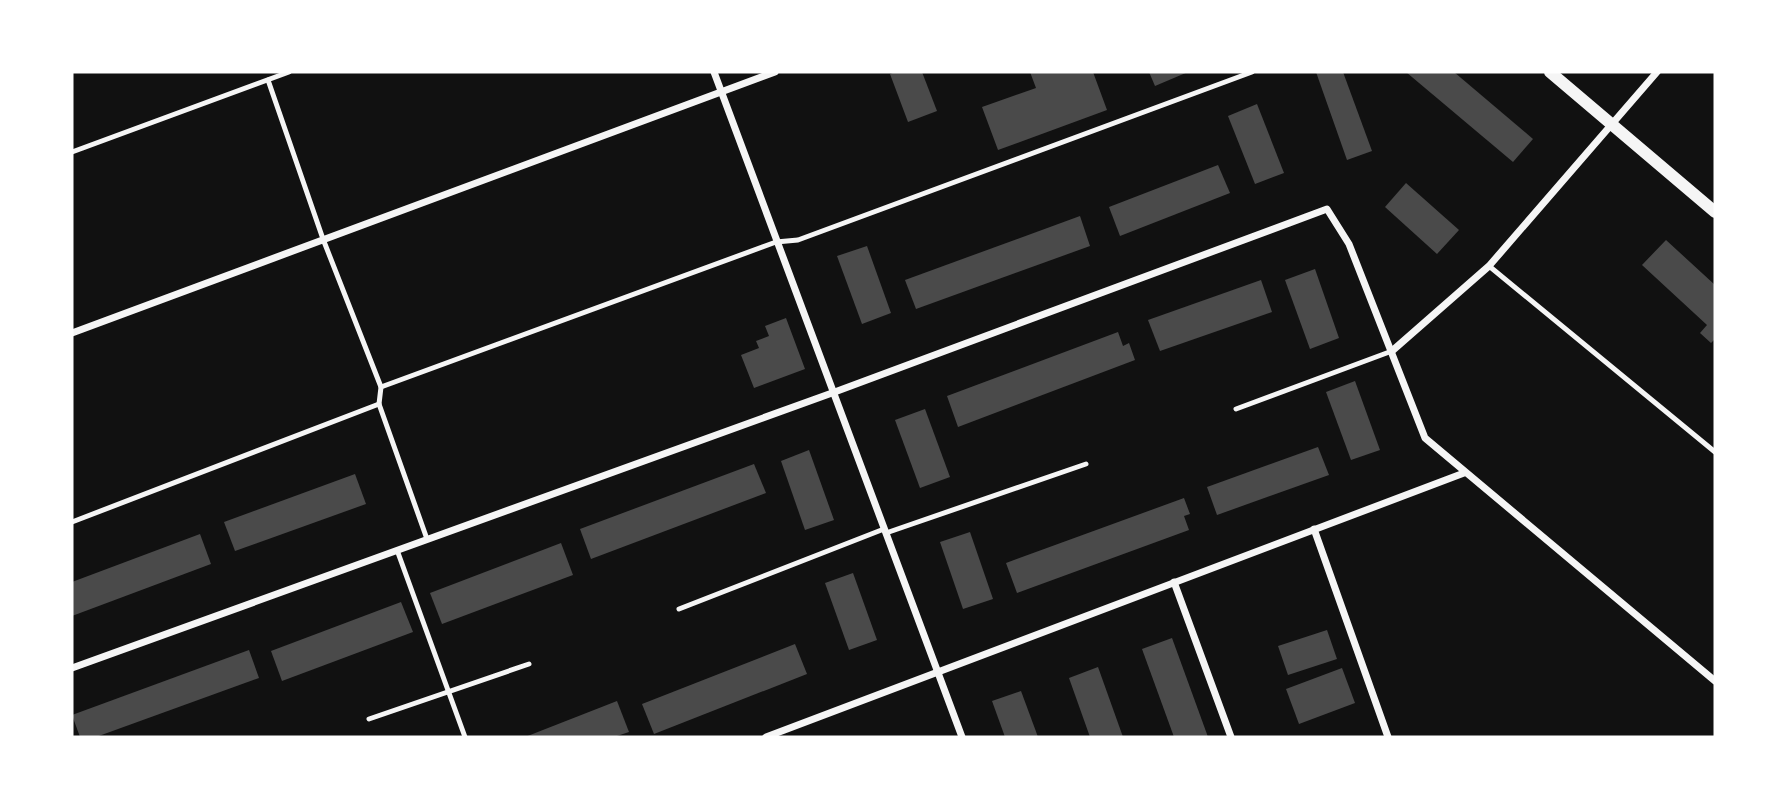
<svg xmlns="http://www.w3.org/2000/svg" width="1787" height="809" viewBox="0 0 1787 809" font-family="Roboto,sans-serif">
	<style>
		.building { fill: #4a4a4a }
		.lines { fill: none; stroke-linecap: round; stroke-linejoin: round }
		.service { stroke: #f5f5f5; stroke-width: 5 }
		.minor { stroke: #f5f5f5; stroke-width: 7 }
		.tertiary { stroke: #f5f5f5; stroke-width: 12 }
	</style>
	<rect width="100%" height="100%" fill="#111"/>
	<g class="building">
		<path d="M 895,72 L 922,72 L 937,111 L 908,122 L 890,74 Z"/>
		<path d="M 1030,72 L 1093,72 L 1107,110 L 998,150 L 982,107 L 1036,88 Z"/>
		<path d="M 1149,72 L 1188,72 L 1155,86 Z"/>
		<path d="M 1316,72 L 1343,72 L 1372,151 L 1347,160 Z"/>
		<path d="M 1406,72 L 1454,72 L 1533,139 L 1513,162 Z"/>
		<path d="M 1257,104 L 1284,173 L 1255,184 L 1228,116 Z"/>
		<path d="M 1218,165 L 1230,193 L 1120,236 L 1109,207 Z"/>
		<path d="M 1406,183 L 1459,230 L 1437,254 L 1385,207 Z"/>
		<path d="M 1080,216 L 1090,246 L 916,309 L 905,280 Z"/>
		<path d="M 1666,240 L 1715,285 L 1715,339 L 1711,343 L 1700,333 L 1707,325 L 1642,265 Z"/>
		<path d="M 867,246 L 891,313 L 862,324 L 837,256 Z"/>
		<path d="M 1315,269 L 1339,338 L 1310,349 L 1285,280 Z"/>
		<path d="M 1261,280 L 1272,312 L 1160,351 L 1148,320 Z"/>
		<path d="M 786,318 L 805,369 L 754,388 L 741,355 L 759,348 L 756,341 L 769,336 L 765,326 Z"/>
		<path d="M 1118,332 L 1123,346 L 1129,343 L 1135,360 L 958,427 L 947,396 Z"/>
		<path d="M 1355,381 L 1380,450 L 1351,460 L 1326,392 Z"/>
		<path d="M 925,409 L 950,477 L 920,488 L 895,420 Z"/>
		<path d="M 1318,447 L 1329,475 L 1217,515 L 1207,487 Z"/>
		<path d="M 809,450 L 834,520 L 805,530 L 781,461 Z"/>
		<path d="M 754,464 L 766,493 L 591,559 L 580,529 Z"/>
		<path d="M 355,474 L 366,504 L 235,551 L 224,522 Z"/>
		<path d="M 1184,498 L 1190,514 L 1184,516 L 1189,530 L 1017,593 L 1006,563 Z"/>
		<path d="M 970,532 L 993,599 L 963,609 L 940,542 Z"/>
		<path d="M 200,534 L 211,564 L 72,616 L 72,582 Z"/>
		<path d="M 561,543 L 573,575 L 442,624 L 430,593 Z"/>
		<path d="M 853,573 L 877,640 L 849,650 L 825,583 Z"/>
		<path d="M 401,602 L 413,632 L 282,681 L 271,651 Z"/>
		<path d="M 1327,630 L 1337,659 L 1288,675 L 1278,646 Z"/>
		<path d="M 1172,638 L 1208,737 L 1174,737 L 1142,649 Z"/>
		<path d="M 795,644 L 807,674 L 654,734 L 642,704 Z"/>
		<path d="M 249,650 L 259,678 L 96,737 L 80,737 L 72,715 Z"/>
		<path d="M 1098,667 L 1123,737 L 1090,737 L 1069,678 Z"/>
		<path d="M 1342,668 L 1355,703 L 1299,724 L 1286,689 Z"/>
		<path d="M 1021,691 L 1038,737 L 1005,737 L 992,701 Z"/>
		<path d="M 617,701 L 629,732 L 614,737 L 525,737 Z"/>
	</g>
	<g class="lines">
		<g class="service">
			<path d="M 268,80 L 323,239 L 381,387 L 379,404 L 427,539"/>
			<path d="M 72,152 L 289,72"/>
			<path d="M 1489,266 L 1715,452"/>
			<path d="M 381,387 L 776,242 L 798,240 L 1252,72"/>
			<path d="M 1236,409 L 1392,351"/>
			<path d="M 72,522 L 379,404"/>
			<path d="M 886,533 L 1086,464"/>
			<path d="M 397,550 L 465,737"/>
			<path d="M 679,609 L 884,529"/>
			<path d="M 369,719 L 529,664"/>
		</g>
		<g class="minor">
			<path d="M 714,72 L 962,737"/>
			<path d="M 72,333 L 775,72"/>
			<path d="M 1392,351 L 1489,266 L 1657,72"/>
			<path d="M 1314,529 L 1388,737"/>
			<path d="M 1174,582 L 1231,737"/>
			<path d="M 72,668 L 832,393 L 1327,209 L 1349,244 L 1425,438 L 1715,681"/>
			<path d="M 766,737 L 1464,473"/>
		</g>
		<path class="tertiary" d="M 1550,72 L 1715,212"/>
	</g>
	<rect width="1787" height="809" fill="none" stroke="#ffffff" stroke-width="147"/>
</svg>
